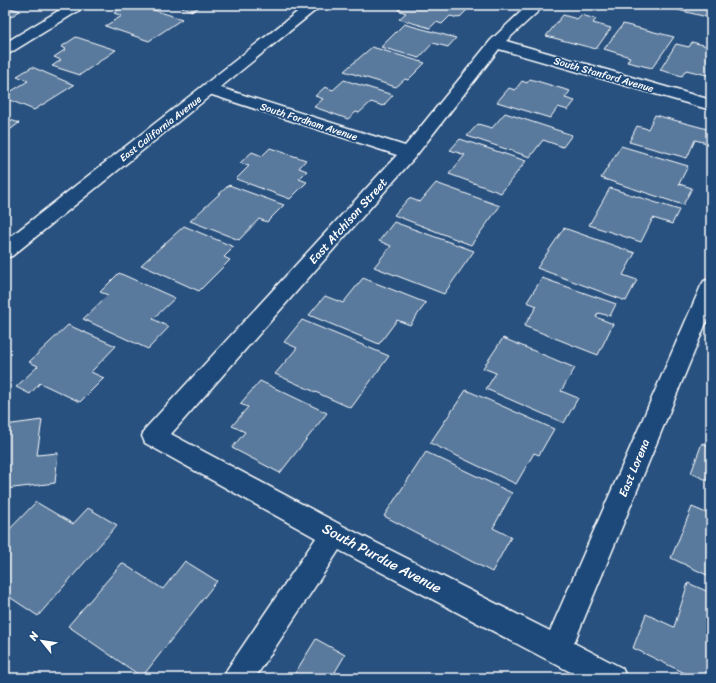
<svg xmlns="http://www.w3.org/2000/svg" width="716" height="683" viewBox="0 0 716 683" font-family="Sriracha,sans-serif">
	<style>
		.building { fill: #5a7a9d; stroke: #fff }
		.lines { fill: none; stroke-linecap: round; stroke-linejoin: round }
		.street-casing { stroke: #fff; stroke-width: 3 }
		.secondary-casing { stroke: #fff; stroke-width: 3 }
		.street { fill: #1f4a7a; fill-rule: evenodd }
		.secondary { fill: #1f4a7a; fill-rule: evenodd }
		.labels { text-anchor: middle; stroke-width: 3.5; stroke-linejoin: round; paint-order: stroke }
		.far-street-label { font-size: 10px; fill: #fff; stroke: #1f4a7a }
		.street-label { font-size: 12px; fill: #fff; stroke: #1f4a7a }
		.near-street-label { font-size: 14px; fill: #fff; stroke: #1f4a7a }
	</style>
	<rect width="100%" height="100%" fill="#28517f"/>
	<filter id="ink" filterUnits="userSpaceOnUse"><feTurbulence type="fractalNoise" baseFrequency=".025" numOctaves="2"/><feDisplacementMap in="SourceGraphic" scale="8" xChannelSelector="R" yChannelSelector="G"/><feConvolveMatrix kernelMatrix="1 2 1 2 8 2 1 2 1" color-interpolation-filters="sRGB"/></filter>
	<g filter="url(#ink)">
		<g class="building">
			<path d="M 5,5 L 11,5 L 7,7 L 20,11 L 5,20 Z"/>
			<path d="M 126,5 L 138,5 L 182,19 L 149,41 L 105,26 L 122,16 L 114,13 Z"/>
			<path d="M 176,5 L 202,5 L 193,11 Z"/>
			<path d="M 404,5 L 449,5 L 467,10 L 459,18 L 450,16 L 442,24 L 436,22 L 430,28 L 399,19 L 406,13 L 398,10 Z"/>
			<path d="M 677,5 L 711,5 L 711,18 L 674,9 Z"/>
			<path d="M 563,15 L 577,19 L 581,15 L 596,19 L 593,23 L 611,28 L 596,49 L 546,36 Z"/>
			<path d="M 404,24 L 456,38 L 448,47 L 433,43 L 419,58 L 381,47 Z"/>
			<path d="M 623,24 L 674,37 L 652,68 L 627,62 L 630,57 L 604,49 Z"/>
			<path d="M 76,37 L 116,50 L 80,75 L 52,66 L 61,60 L 54,57 L 66,49 L 61,47 Z"/>
			<path d="M 692,42 L 711,47 L 711,76 L 686,70 L 682,76 L 660,70 L 676,44 L 689,47 Z"/>
			<path d="M 372,47 L 425,63 L 408,80 L 405,79 L 396,87 L 344,71 Z"/>
			<path d="M 32,67 L 74,85 L 34,110 L 5,98 L 5,95 L 28,81 L 17,76 Z"/>
			<path d="M 530,79 L 570,91 L 565,98 L 575,101 L 568,110 L 558,107 L 550,118 L 497,102 L 509,88 L 515,90 L 522,81 L 527,83 Z"/>
			<path d="M 344,80 L 393,95 L 383,106 L 371,102 L 359,113 L 356,112 L 348,119 L 314,107 L 323,99 L 315,96 L 325,87 L 333,90 Z"/>
			<path d="M 505,113 L 572,135 L 563,147 L 543,140 L 530,157 L 467,136 L 478,124 L 492,128 Z"/>
			<path d="M 655,115 L 711,130 L 711,144 L 695,140 L 687,158 L 629,142 L 637,126 L 648,129 Z"/>
			<path d="M 5,118 L 19,123 L 7,132 L 5,131 Z"/>
			<path d="M 460,139 L 526,161 L 501,193 L 449,174 L 465,155 L 450,150 Z"/>
			<path d="M 621,146 L 688,166 L 679,184 L 692,188 L 683,205 L 601,178 Z"/>
			<path d="M 270,148 L 306,160 L 299,168 L 307,171 L 299,179 L 307,182 L 290,199 L 236,179 L 249,166 L 240,163 L 252,152 L 262,156 Z"/>
			<path d="M 436,183 L 500,206 L 471,245 L 394,215 L 409,198 L 420,202 Z"/>
			<path d="M 229,185 L 284,205 L 267,222 L 259,219 L 239,240 L 190,221 Z"/>
			<path d="M 610,188 L 679,210 L 672,224 L 653,218 L 641,242 L 589,225 Z"/>
			<path d="M 394,222 L 474,251 L 444,294 L 374,267 L 391,246 L 379,241 Z"/>
			<path d="M 184,226 L 234,247 L 224,257 L 230,260 L 199,291 L 141,265 Z"/>
			<path d="M 564,228 L 635,253 L 623,275 L 637,280 L 626,301 L 537,268 Z"/>
			<path d="M 119,273 L 175,298 L 153,319 L 169,327 L 148,349 L 83,319 L 108,295 L 100,292 Z"/>
			<path d="M 363,278 L 426,303 L 410,325 L 397,320 L 379,344 L 309,315 L 325,296 L 343,303 Z"/>
			<path d="M 542,278 L 616,304 L 610,316 L 598,313 L 596,317 L 613,324 L 598,355 L 524,326 L 537,306 L 527,302 Z"/>
			<path d="M 302,320 L 389,356 L 351,408 L 275,374 L 297,348 L 284,342 Z"/>
			<path d="M 68,325 L 116,346 L 91,372 L 104,378 L 80,402 L 40,383 L 30,394 L 16,387 L 38,366 L 29,362 Z"/>
			<path d="M 503,338 L 575,368 L 561,391 L 578,398 L 564,423 L 486,389 L 496,373 L 483,368 Z"/>
			<path d="M 260,381 L 327,413 L 280,473 L 232,448 L 245,432 L 232,426 L 248,407 L 240,404 Z"/>
			<path d="M 466,390 L 554,429 L 539,455 L 534,453 L 516,484 L 430,443 Z"/>
			<path d="M 42,420 L 37,455 L 58,453 L 55,483 L 5,489 L 5,425 Z"/>
			<path d="M 702,443 L 711,447 L 711,482 L 691,473 Z"/>
			<path d="M 426,452 L 512,493 L 493,528 L 511,537 L 492,572 L 384,516 Z"/>
			<path d="M 36,502 L 73,524 L 88,508 L 117,525 L 38,616 L 5,594 L 5,534 Z"/>
			<path d="M 692,507 L 711,515 L 711,577 L 671,558 Z"/>
			<path d="M 185,561 L 217,581 L 142,677 L 68,626 L 122,563 L 163,589 Z"/>
			<path d="M 688,583 L 711,593 L 711,678 L 695,678 L 633,648 L 646,614 L 674,627 Z"/>
			<path d="M 316,639 L 345,655 L 335,672 L 346,678 L 292,678 Z"/>
		</g>
		<g class="lines">
			<g class="street-casing">
				<g id="street">
					<path d="M 68,5 L 85,5 L 83,8 L 10,53 L 5,55 L 5,43 Z"/>
					<path d="M 528,5 L 545,5 L 506,41 L 711,100 L 711,110 L 499,49 L 415,157 L 171,434 L 343,526 L 550,631 L 701,286 L 704,281 L 711,279 L 711,311 L 574,643 L 622,668 L 627,678 L 582,678 L 339,550 L 255,678 L 223,678 L 228,668 L 316,538 L 145,443 L 142,436 L 145,429 L 397,155 L 203,92 L 201,89 L 203,86 L 209,84 L 215,86 L 405,146 L 491,40 Z"/>
				</g>
			</g>
			<g class="secondary-casing">
				<path id="secondary" d="M 306,5 L 322,5 L 12,256 L 5,258 L 5,241 Z"/>
			</g>
			<use href="#street" class="street"/>
			<use href="#secondary" class="secondary"/>
		</g>
	</g>
	<g class="labels">
		<g class="far-street-label">
			<text transform="translate(604 74) rotate(16)" y="4">South Stanford Avenue</text>
			<text transform="translate(309 121) rotate(18)" y="4">South Fordham Avenue</text>
			<text transform="translate(160 128) rotate(-38)" y="4">East California Avenue</text>
		</g>
		<g class="street-label">
			<text transform="translate(348 221) rotate(-48)" y="4">East Atchison Street</text>
			<text transform="translate(634 468) rotate(-67)" y="4">East Lorena</text>
		</g>
		<g class="near-street-label">
			<text transform="translate(382 558) rotate(28)" y="5">South Purdue Avenue</text>
		</g>
	</g>
	<rect width="716" height="683" fill="none" stroke="#1f4a7a" stroke-width="20"/>
	<rect x="10" y="10" width="696" height="663" fill="none" stroke="#fff" stroke-width="1.5" filter="url(#ink)"/>
	<g transform="translate(42 641) rotate(300)" stroke="#1f4a7a" stroke-width="3" paint-order="stroke">
	<path d="M0-3L7 15L0 10L-7 15Z" fill="#ffffff"/>
	<text y="-6" font-size="11" font-weight="bold" text-anchor="middle" fill="#ffffff">N</text>
	</g>
</svg>
